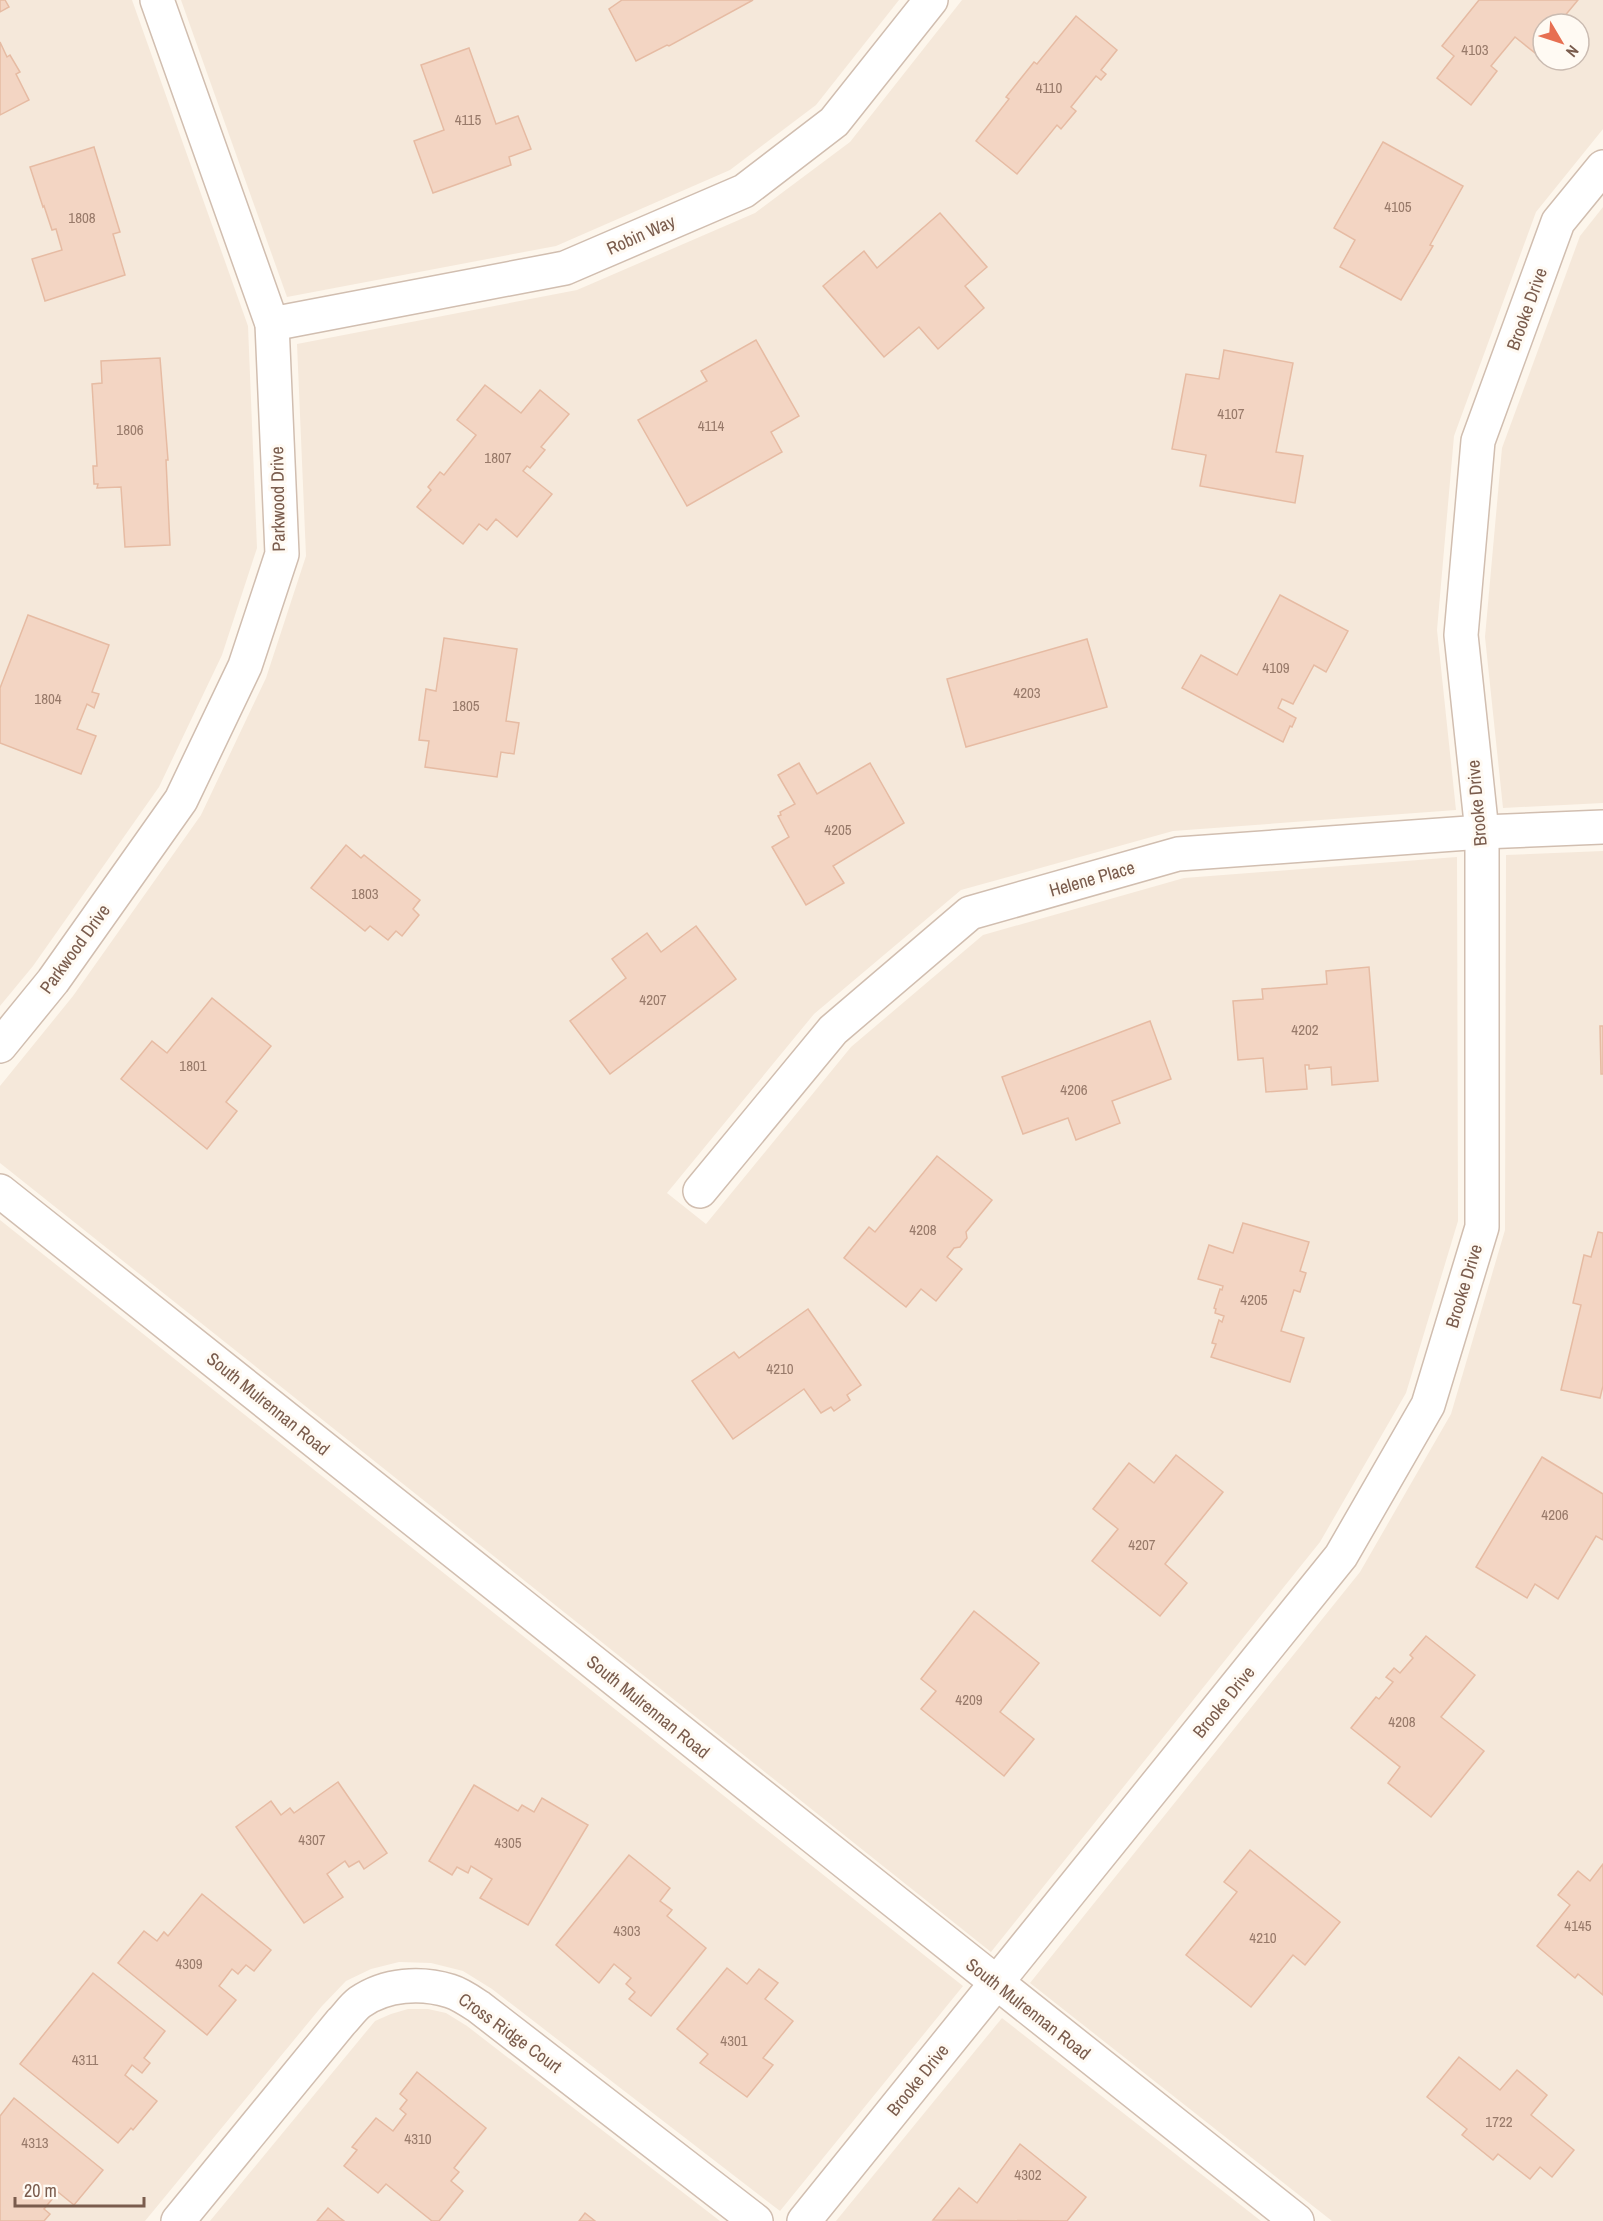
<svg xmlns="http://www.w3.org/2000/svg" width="1603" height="2221" viewBox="0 0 1603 2221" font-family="'Archivo Narrow',sans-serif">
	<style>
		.residential { fill: #f5e8da; fill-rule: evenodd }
		.building { fill: #f3d5c3; stroke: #e6bba3; stroke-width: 1.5 }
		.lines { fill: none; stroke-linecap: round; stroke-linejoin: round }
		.minor-casing { stroke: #d1beb0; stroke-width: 36 }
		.minor { stroke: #fff; stroke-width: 33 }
		.labels { text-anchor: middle; stroke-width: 6; stroke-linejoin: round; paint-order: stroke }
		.number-label { font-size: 15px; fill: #987a6a }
		.street-label { font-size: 18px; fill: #7a5c4d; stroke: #fffaf3 }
	</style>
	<rect width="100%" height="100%" fill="#fdf6ec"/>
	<g class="residential">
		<path d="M 0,0 L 132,0 L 248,326 L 257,548 L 222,655 L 159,787 L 33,966 L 0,1006 Z"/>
		<path d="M 181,0 L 899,0 L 816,105 L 730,170 L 556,246 L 287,297 Z"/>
		<path d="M 962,0 L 1603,0 L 1603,129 L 1536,212 L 1454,436 L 1437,630 L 1456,810 L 1173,831 L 961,890 L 814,1014 L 667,1193 L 706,1224 L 851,1047 L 983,935 L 1184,878 L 1457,857 L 1458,1221 L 1406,1393 L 1320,1542 L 991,1952 L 0,1163 L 0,1086 L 73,996 L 201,815 L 266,678 L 306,556 L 297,344 L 577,290 L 755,213 L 850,142 ZM 1543,24 L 1579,24 L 1579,60 L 1543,60 Z"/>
		<path d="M 1603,207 L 1603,803 L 1503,808 L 1485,637 L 1502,448 L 1580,236 Z"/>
		<path d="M 1603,851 L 1603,2221 L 1332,2221 L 1030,1983 L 1360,1572 L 1451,1414 L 1505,1230 L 1506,855 Z"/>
		<path d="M 0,1220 L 963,1986 L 780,2211 L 492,1989 L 463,1971 L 431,1963 L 399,1962 L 371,1969 L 346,1981 L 322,2006 L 145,2221 L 0,2221 Z"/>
		<path d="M 408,2009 L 428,2009 L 446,2013 L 467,2026 L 720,2221 L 210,2221 L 375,2021 L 391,2014 Z"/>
		<path d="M 1002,2018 L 1261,2221 L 836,2221 Z"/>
	</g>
	<g class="building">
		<path d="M 0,0 L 5,0 L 9,7 L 0,12 Z"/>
		<path d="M 622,0 L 753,0 L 669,46 L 667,45 L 636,61 L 609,9 Z"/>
		<path d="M 1479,0 L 1578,0 L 1558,24 L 1543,24 L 1543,43 L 1535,53 L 1515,37 L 1491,66 L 1497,71 L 1471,105 L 1437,78 L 1454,56 L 1442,46 Z"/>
		<path d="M 1076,16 L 1117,50 L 1101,70 L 1106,74 L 1101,80 L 1096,76 L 1071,107 L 1076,111 L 1061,129 L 1057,125 L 1017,174 L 976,141 L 1009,99 L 1006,97 L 1034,62 L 1037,64 Z"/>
		<path d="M 0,42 L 7,57 L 10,55 L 20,72 L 16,74 L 29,100 L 0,115 Z"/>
		<path d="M 469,48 L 496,124 L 518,116 L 531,149 L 509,157 L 511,165 L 433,193 L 414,141 L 444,130 L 421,65 Z"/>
		<path d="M 1383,142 L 1463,186 L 1430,245 L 1433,246 L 1401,300 L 1340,267 L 1355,240 L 1334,228 Z"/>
		<path d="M 94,147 L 120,232 L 113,234 L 125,275 L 45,301 L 32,259 L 62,250 L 56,229 L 52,230 L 44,206 L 43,207 L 30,167 Z"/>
		<path d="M 940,213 L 987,267 L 965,286 L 984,308 L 938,349 L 919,327 L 884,357 L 823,286 L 864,251 L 877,268 Z"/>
		<path d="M 756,340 L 799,416 L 771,432 L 782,452 L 687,506 L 638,420 L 707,381 L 701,371 Z"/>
		<path d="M 1224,350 L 1293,363 L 1276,452 L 1303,456 L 1295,503 L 1200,486 L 1206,455 L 1172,449 L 1186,374 L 1219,379 Z"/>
		<path d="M 160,358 L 168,460 L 166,460 L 170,545 L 125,547 L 121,487 L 97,488 L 98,484 L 94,484 L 93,466 L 97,466 L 92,384 L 102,383 L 101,361 Z"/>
		<path d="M 485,385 L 521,413 L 540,390 L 569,414 L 541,447 L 545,450 L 530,468 L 527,466 L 523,471 L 552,494 L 517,537 L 496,519 L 487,530 L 479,524 L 463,544 L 417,507 L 431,490 L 428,487 L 440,472 L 444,475 L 476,435 L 457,420 Z"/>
		<path d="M 1280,595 L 1348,631 L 1326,672 L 1314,665 L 1293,704 L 1282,699 L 1278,708 L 1296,718 L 1292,727 L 1290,726 L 1283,742 L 1182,688 L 1201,655 L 1237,675 Z"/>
		<path d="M 28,615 L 109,645 L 92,692 L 99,694 L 94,708 L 87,704 L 77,729 L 96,736 L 81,774 L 0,743 L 0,688 Z"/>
		<path d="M 444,638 L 517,649 L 506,721 L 519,723 L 514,754 L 501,752 L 497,777 L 425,767 L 429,741 L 419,740 L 426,689 L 436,691 Z"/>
		<path d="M 1087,639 L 1107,707 L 966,747 L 947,679 Z"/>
		<path d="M 799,763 L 817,794 L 870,763 L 904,823 L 833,866 L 844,883 L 806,905 L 772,847 L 789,837 L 778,816 L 781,815 L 780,812 L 795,804 L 778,775 Z"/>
		<path d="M 346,845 L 361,858 L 364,855 L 420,900 L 413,909 L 419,915 L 402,936 L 396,931 L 388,940 L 370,926 L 365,931 L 311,888 Z"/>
		<path d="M 696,926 L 736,979 L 610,1074 L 570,1021 L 626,978 L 612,959 L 647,933 L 661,952 Z"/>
		<path d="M 1369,967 L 1378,1081 L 1332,1085 L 1331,1067 L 1309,1069 L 1309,1065 L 1305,1065 L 1307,1089 L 1266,1092 L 1263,1058 L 1238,1060 L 1233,1001 L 1263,999 L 1262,989 L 1327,984 L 1326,971 Z"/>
		<path d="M 212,998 L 271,1046 L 226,1102 L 237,1111 L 207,1149 L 121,1079 L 152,1041 L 167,1053 Z"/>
		<path d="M 1150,1021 L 1171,1079 L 1112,1101 L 1120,1123 L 1076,1140 L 1068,1118 L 1023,1134 L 1002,1077 Z"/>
		<path d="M 1600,1026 L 1603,1026 L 1603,1074 L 1601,1074 Z"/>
		<path d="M 937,1156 L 992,1200 L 966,1232 L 967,1238 L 960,1247 L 954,1248 L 947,1257 L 962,1269 L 936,1301 L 921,1289 L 906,1307 L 844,1258 L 869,1227 L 875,1232 Z"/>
		<path d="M 1243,1223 L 1309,1242 L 1300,1271 L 1306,1273 L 1300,1292 L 1294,1290 L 1281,1331 L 1304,1338 L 1290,1382 L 1211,1357 L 1216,1344 L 1212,1343 L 1219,1320 L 1222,1322 L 1224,1316 L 1215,1313 L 1216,1309 L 1214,1308 L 1220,1289 L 1222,1290 L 1223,1286 L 1198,1279 L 1209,1245 L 1233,1253 Z"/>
		<path d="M 1598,1232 L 1603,1233 L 1603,1386 L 1600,1398 L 1561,1390 L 1581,1305 L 1573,1303 L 1584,1255 L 1591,1257 Z"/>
		<path d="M 808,1309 L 861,1385 L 847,1395 L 850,1400 L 834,1411 L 831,1407 L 821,1413 L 804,1389 L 733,1439 L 692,1381 L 734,1352 L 739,1358 Z"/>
		<path d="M 1176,1455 L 1223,1492 L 1165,1564 L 1187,1583 L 1160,1616 L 1092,1561 L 1118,1529 L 1093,1509 L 1129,1463 L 1154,1483 Z"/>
		<path d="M 1542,1457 L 1603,1494 L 1603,1540 L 1596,1536 L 1558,1599 L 1535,1584 L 1527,1598 L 1476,1567 Z"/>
		<path d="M 974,1611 L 1039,1663 L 1000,1712 L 1034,1739 L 1004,1776 L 921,1709 L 936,1691 L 921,1679 Z"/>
		<path d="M 1426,1636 L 1475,1675 L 1441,1717 L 1484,1751 L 1431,1817 L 1388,1783 L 1400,1767 L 1351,1728 L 1376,1697 L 1379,1699 L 1393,1682 L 1386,1677 L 1394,1668 L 1400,1673 L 1413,1658 L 1410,1655 Z"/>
		<path d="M 338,1782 L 387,1853 L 364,1869 L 359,1861 L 349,1867 L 345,1861 L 327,1874 L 343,1897 L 304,1923 L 236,1827 L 271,1801 L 281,1815 L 290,1808 L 294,1813 Z"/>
		<path d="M 474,1785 L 518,1811 L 522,1805 L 534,1812 L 542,1798 L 588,1825 L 528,1925 L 480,1898 L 492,1879 L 471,1866 L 468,1873 L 457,1867 L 452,1875 L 429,1861 Z"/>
		<path d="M 1250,1850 L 1340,1922 L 1305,1965 L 1293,1955 L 1251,2007 L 1186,1955 L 1237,1892 L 1224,1882 Z"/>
		<path d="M 629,1855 L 670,1888 L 660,1901 L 672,1910 L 667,1916 L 706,1948 L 651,2016 L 629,1999 L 635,1992 L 626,1984 L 631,1978 L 614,1964 L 599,1983 L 556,1945 Z"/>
		<path d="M 1603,1864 L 1603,1995 L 1578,1974 L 1575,1978 L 1537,1946 L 1570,1905 L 1558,1895 L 1578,1871 L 1590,1881 Z"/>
		<path d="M 202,1894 L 271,1950 L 254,1971 L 246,1965 L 238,1974 L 232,1969 L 219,1986 L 236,2000 L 207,2035 L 118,1963 L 144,1931 L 157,1941 L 164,1932 L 168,1936 Z"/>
		<path d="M 727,1968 L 747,1984 L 759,1969 L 778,1983 L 765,1999 L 793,2021 L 763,2058 L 773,2065 L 747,2097 L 700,2063 L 708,2054 L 677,2029 Z"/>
		<path d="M 93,1973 L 165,2031 L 144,2058 L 150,2063 L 142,2073 L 132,2065 L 125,2075 L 157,2101 L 133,2130 L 131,2128 L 118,2143 L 20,2064 Z"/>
		<path d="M 1459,2057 L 1500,2090 L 1517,2070 L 1547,2095 L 1531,2115 L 1574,2150 L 1552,2177 L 1540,2167 L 1530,2179 L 1498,2154 L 1493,2160 L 1462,2135 L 1467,2129 L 1427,2097 Z"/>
		<path d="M 417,2072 L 486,2128 L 454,2168 L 459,2172 L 451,2181 L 463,2191 L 439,2221 L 432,2221 L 386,2184 L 378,2193 L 344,2166 L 357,2150 L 352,2147 L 376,2118 L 393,2131 L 406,2114 L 400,2109 L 407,2100 L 400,2094 Z"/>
		<path d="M 14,2098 L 103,2170 L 74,2205 L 58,2192 L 44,2209 L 50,2214 L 44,2221 L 0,2221 L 0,2116 Z"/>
		<path d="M 1020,2144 L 1086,2197 L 1067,2221 L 933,2220 L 959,2188 L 977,2203 Z"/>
		<path d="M 328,2208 L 340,2218 L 344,2221 L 317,2221 Z"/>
		<path d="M 585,2213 L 595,2221 L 579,2221 Z"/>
	</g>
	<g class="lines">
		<g class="minor-casing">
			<g id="minor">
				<path d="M 272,324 L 565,268 L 744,191 L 834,122 L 931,0"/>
				<path d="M 0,1046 L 53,981 L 181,800 L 245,666 L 282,554 L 272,324 L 157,0"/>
				<path d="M 0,1191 L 1297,2221"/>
				<path d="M 700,1191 L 833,1030 L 970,913 L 1178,854 L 1482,832 L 1603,827"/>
				<path d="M 178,2221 L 341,2022 C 347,2016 353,2007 360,2002 C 386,1984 421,1982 450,1991 C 460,1994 470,2001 479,2007 L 756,2221"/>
				<path d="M 804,2221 L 1341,1556 L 1428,1405 L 1482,1227 L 1482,832 L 1461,635 L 1478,441 L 1558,222 L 1603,167"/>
			</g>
		</g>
		<use href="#minor" class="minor"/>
	</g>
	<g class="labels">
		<g class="number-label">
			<text x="1475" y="55">4103</text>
			<text x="1049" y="93">4110</text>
			<text x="468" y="125">4115</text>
			<text x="1398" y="212">4105</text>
			<text x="82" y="223">1808</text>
			<text x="1231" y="419">4107</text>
			<text x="711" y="431">4114</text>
			<text x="130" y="435">1806</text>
			<text x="498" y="463">1807</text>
			<text x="1276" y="673">4109</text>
			<text x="1027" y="698">4203</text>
			<text x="48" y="704">1804</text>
			<text x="466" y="711">1805</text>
			<text x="838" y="835">4205</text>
			<text x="365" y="899">1803</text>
			<text x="653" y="1005">4207</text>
			<text x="1305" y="1035">4202</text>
			<text x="193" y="1071">1801</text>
			<text x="1074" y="1095">4206</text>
			<text x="923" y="1235">4208</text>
			<text x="1254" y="1305">4205</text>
			<text x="780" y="1374">4210</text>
			<text x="1555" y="1520">4206</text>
			<text x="1142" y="1550">4207</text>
			<text x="969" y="1705">4209</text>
			<text x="1402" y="1727">4208</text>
			<text x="312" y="1845">4307</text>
			<text x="508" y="1848">4305</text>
			<text x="1578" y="1931">4145</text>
			<text x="627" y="1936">4303</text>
			<text x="1263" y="1943">4210</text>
			<text x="189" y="1969">4309</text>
			<text x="734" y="2046">4301</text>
			<text x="85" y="2065">4311</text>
			<text x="1499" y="2127">1722</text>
			<text x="418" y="2144">4310</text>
			<text x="35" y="2148">4313</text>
			<text x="1028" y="2180">4302</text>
		</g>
		<g class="street-label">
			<text transform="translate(641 235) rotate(-24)" y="6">Robin Way</text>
			<text transform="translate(1527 309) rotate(-70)" y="6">Brooke Drive</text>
			<text transform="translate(278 499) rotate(-91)" y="6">Parkwood Drive</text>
			<text transform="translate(1477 803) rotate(-95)" y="6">Brooke Drive</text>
			<text transform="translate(1092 879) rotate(-16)" y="6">Helene Place</text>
			<text transform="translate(75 949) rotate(-54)" y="6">Parkwood Drive</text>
			<text transform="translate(1464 1286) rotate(-73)" y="6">Brooke Drive</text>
			<text transform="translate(268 1404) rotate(39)" y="6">South Mulrennan Road</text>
			<text transform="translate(1224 1702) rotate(-51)" y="6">Brooke Drive</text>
			<text transform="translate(648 1707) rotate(39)" y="6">South Mulrennan Road</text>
			<text transform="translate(1028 2009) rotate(38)" y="6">South Mulrennan Road</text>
			<text transform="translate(510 2033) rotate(36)" y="6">Cross Ridge Court</text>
			<text transform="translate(918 2080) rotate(-51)" y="6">Brooke Drive</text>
		</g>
	</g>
	<g transform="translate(1561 42) rotate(129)"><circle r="28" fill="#fffaf3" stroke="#cabbb1" stroke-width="1.5"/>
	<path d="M0-4.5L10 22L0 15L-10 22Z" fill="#e76f51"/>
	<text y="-9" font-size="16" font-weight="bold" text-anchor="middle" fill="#7a5c4d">N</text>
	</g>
	<path d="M15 2197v9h129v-9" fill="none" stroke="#7a5c4d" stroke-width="3"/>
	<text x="24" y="2197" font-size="18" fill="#7a5c4d" stroke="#fffaf3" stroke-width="4.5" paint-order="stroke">20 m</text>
</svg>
